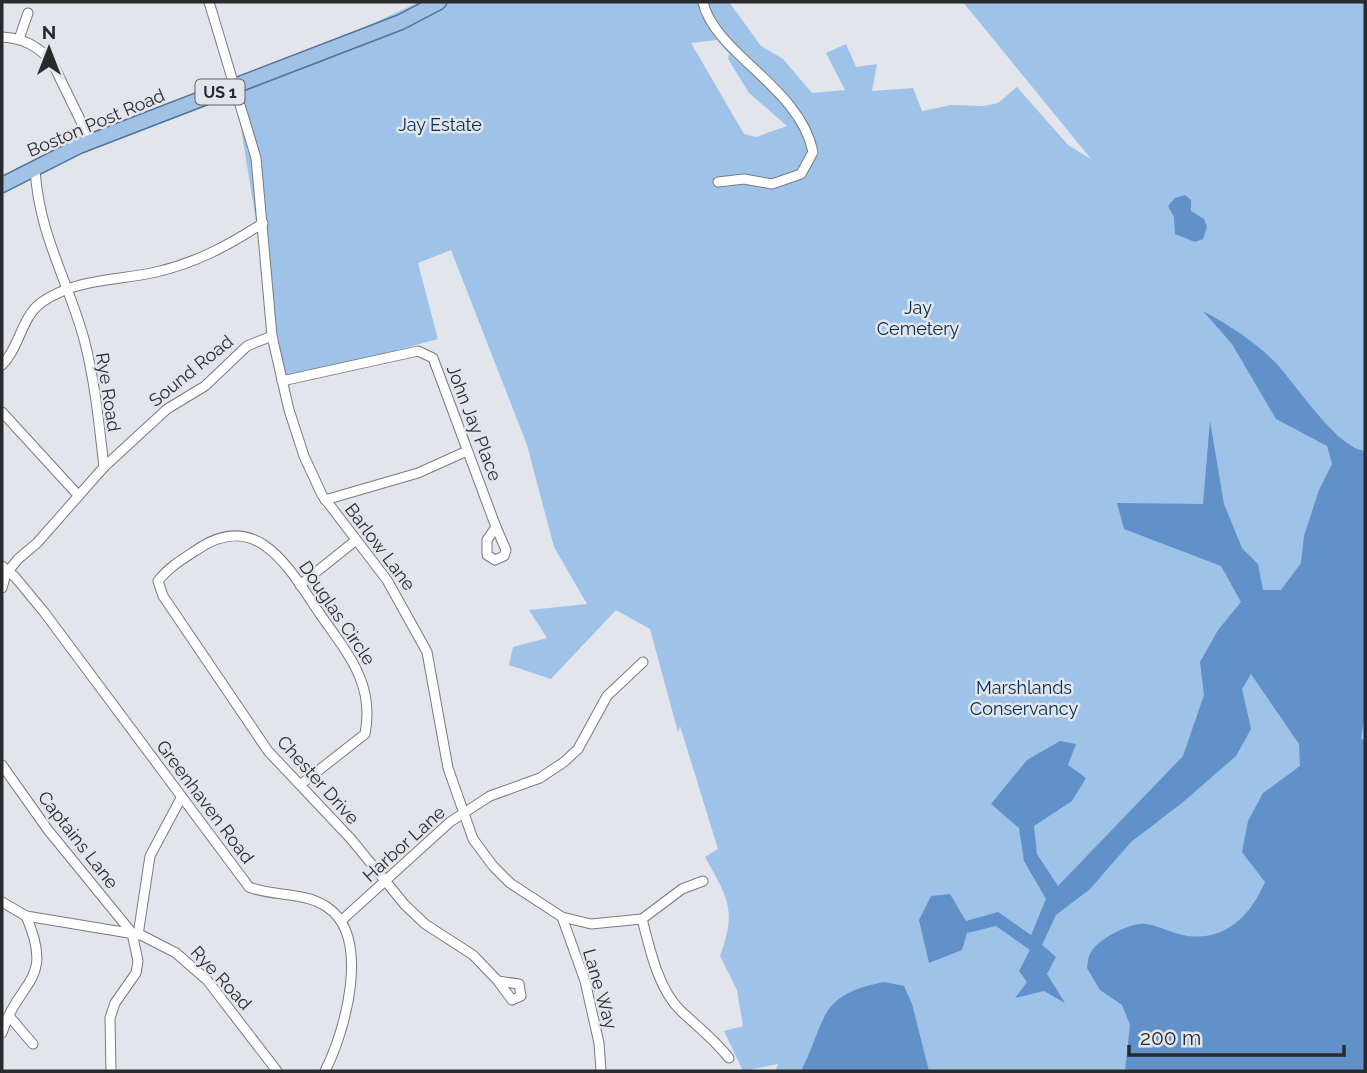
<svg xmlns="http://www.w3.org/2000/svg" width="1367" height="1073" viewBox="0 0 1367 1073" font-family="Raleway,sans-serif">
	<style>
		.green { fill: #9fc2e9; fill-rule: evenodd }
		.water { fill: #6091c8 }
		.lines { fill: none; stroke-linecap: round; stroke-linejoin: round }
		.minor-casing { stroke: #777b80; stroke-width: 11 }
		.primary-casing { stroke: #4f7299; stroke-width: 17 }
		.minor { stroke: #fff; stroke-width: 9 }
		.primary { stroke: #a2c2e5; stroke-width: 14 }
		.labels { text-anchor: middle; stroke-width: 5; stroke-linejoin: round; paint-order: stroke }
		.shield { fill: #e2e6ec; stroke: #606266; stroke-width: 2 }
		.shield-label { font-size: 16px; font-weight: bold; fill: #282a2c }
		.street-label { font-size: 18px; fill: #282a2c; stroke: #e2e6ec }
		.park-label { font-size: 18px; fill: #062b4f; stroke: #e2e6ec }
	</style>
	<rect width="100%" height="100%" fill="#e2e6ec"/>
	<path class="green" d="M 419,2 L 729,2 L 761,46 L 783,59 L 812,93 L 845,90 L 826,53 L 846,44 L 856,67 L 877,64 L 872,91 L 913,88 L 922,111 L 951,105 L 984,106 L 998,103 L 1017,87 L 1068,145 L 1091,159 L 963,2 L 1365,2 L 1365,451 C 1336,446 1292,382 1272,359 L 1365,475 L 1365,791 L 1182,1071 L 775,1071 L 778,1064 L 743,1071 L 724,1031 L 743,1026 L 737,990 L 720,956 C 737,910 728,898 705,857 L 718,849 L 680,726 L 678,732 L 650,629 L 616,610 L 551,679 L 509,665 L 513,647 L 547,638 L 529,610 L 587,604 L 554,547 L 527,445 L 451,250 L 418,263 L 438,339 L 282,381 L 233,79 L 254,79 ZM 717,40 L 729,54 L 728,59 L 749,93 L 787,126 L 756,137 L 744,134 L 691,43 Z"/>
	<g class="water">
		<path d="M 1185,195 L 1191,200 L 1191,211 L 1204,219 L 1207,227 L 1203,239 L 1195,242 L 1175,234 L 1174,217 L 1168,206 L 1175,198 Z"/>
		<path d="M 1203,311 C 1227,324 1254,341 1274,361 C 1296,384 1335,446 1365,451 L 1365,713 L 1361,738 L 1365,741 L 1365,1071 L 1125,1071 L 1130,1025 L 1122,1005 L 1100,990 L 1087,968 C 1088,963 1088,956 1091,952 C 1098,939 1132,921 1147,924 C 1161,927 1174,934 1188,936 C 1227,941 1251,914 1265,882 L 1242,852 L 1248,821 L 1263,793 L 1300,766 L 1299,744 L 1251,674 L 1242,689 L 1251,729 L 1236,756 L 1182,803 L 1131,842 L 1090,889 L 1056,915 L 1042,945 L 1056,957 L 1047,974 L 1065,1003 L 1044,991 L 1015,998 L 1027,982 L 1019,971 L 1030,950 L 996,926 L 967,933 L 962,950 L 929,963 L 919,920 L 931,896 L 950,894 L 966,921 L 998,912 L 1031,935 L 1046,899 L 1024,861 L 1019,828 L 991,804 L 1027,760 L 1060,741 L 1076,744 L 1068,765 L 1086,778 L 1072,801 L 1034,826 L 1037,854 L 1058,886 L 1183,756 L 1204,695 L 1200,662 L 1218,630 L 1241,602 L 1221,566 L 1124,529 L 1117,503 L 1203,504 L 1210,421 L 1224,504 L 1242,548 L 1258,564 L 1263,590 L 1281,590 L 1301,563 L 1304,536 L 1319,490 L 1332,464 L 1327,446 L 1276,419 L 1232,344 Z"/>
		<path d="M 884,982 L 904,986 L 912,1004 L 929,1071 L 801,1071 C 827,1021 816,995 884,982 Z"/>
	</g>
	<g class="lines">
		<g class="minor-casing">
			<g id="minor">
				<path d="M 209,2 L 256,158 L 272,336 L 289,410 L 304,456 L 322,495 L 387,580 L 427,652 L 448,768 L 473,839 L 493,866 L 510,883 L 562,917 L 591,924 L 642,919 L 682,889 L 703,881"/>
				<path d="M 703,2 C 714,53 800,87 813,152 L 801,174 L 772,184 L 744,179 L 718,182"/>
				<path d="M 2,37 C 23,38 38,46 52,62 L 91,142"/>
				<path d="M 19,39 L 28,13"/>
				<path d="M 35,169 C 39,235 67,278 84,339 C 95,381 99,424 104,467"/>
				<path d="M 2,365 C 20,347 21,317 42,302 C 77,278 117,281 156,272 C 196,263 229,245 263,223"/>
				<path d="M 282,381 L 418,351 L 433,358 L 496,527"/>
				<path d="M 2,412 L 78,495"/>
				<path d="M 325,500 L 418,473 L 467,451"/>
				<path d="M 496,527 L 506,550 L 504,556 L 495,560 L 487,555 L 487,540 Z"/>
				<path d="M 2,566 L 15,577 L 44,612 L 249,887 C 275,897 302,891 327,907 C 372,937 345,1032 325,1071"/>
				<path d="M 300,585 L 355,541"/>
				<path d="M 2,588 L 6,574 L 18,559 L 37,543 L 104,467 L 167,409 L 205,386 L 247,346 L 272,336"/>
				<path d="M 2,765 L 48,830 L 132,933 L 138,961 L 136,973 L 115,1003 L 110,1018 L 111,1071"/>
				<path d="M 300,785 L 365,734 C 375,683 347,653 320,614 C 289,568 257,507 195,551 C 181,560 168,568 158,581 L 163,596 L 268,751 L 351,839 L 405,905 L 425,924 L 473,955 L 498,981 L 519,984 L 521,996 L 512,1000 L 498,981"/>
				<path d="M 2,902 L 26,916 L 141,935 L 176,953 L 207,980 L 277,1071"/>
				<path d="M 562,917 L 585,981 L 599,1043 L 601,1071"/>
				<path d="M 642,919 C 650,949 658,989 681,1011 C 698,1027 714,1039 729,1058"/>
				<path d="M 342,920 L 450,822 L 490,796 L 540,778 L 564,762 L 578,749 L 607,696 L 643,662"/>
				<path d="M 138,935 L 150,856 L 181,798"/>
				<path d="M 9,1016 L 33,1044"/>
				<path d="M 2,1033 C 19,978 55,983 26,916"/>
			</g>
		</g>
		<g class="primary-casing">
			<path id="primary" d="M 2,185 L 79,146 L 401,22 L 439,2"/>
		</g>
		<use href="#minor" class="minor"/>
		<use href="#primary" class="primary"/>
	</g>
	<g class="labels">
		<rect class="shield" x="195.5" y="79.5" width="49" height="25" rx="5"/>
		<g class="shield-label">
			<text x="220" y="98">US 1</text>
		</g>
		<g class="street-label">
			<text transform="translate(96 123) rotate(-23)" y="6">Boston Post Road</text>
			<text transform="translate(191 371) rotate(-39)" y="6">Sound Road</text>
			<text transform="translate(108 392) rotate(81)" y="6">Rye Road</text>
			<text transform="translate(474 423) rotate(69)" y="6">John Jay Place</text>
			<text transform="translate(380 547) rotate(53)" y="6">Barlow Lane</text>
			<text transform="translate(337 613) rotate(56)" y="6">Douglas Circle</text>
			<text transform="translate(318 780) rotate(48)" y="6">Chester Drive</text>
			<text transform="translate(205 802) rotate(53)" y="6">Greenhaven Road</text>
			<text transform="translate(78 840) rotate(52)" y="6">Captains Lane</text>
			<text transform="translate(404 844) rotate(-42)" y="6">Harbor Lane</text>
			<text transform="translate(221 978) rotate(47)" y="6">Rye Road</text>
			<text transform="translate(600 989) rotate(74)" y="6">Lane Way</text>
		</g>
		<g class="park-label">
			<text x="440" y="131">Jay Estate</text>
			<text x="918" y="314">Jay<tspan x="918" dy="21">Cemetery</tspan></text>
			<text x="1024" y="694">Marshlands<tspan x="1024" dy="21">Conservancy</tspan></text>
		</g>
	</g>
	<rect width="1367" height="1073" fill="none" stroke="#282a2c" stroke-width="7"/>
	<g transform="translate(49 49)" stroke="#e2e6ec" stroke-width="5" paint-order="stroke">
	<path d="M0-5L12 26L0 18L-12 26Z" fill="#282a2c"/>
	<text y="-10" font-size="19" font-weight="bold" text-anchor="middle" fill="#282a2c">N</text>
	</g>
	<path d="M1129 1045v10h215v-10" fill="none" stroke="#282a2c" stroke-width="3.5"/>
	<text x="1140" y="1045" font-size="21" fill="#282a2c" stroke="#e2e6ec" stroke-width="5" paint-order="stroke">200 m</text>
</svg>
